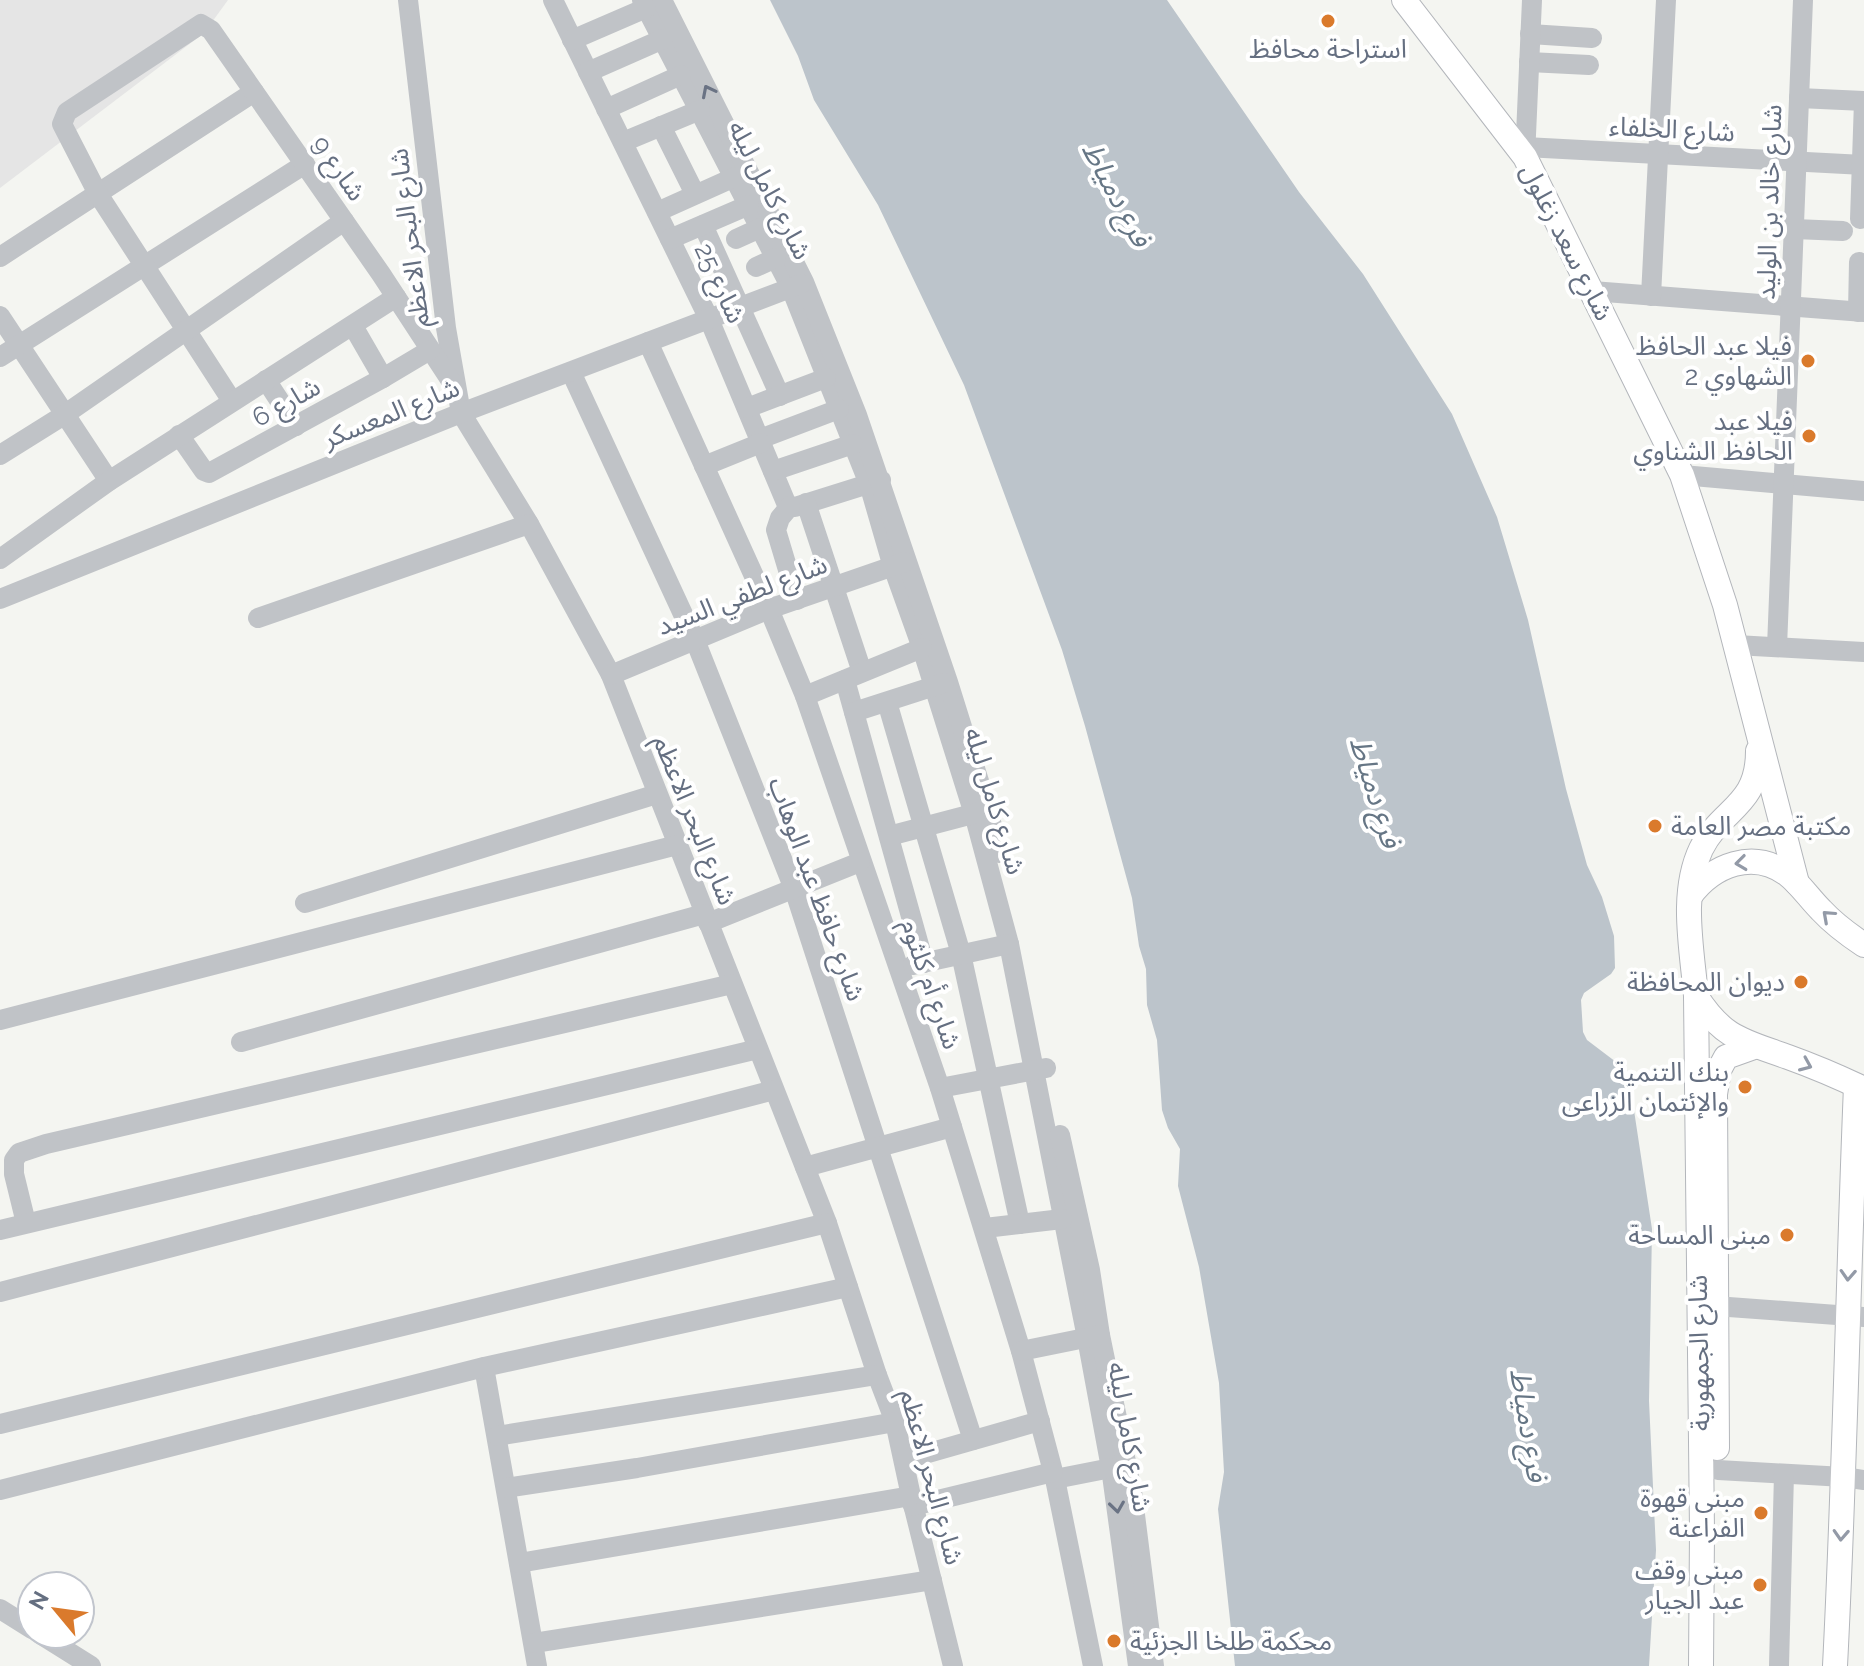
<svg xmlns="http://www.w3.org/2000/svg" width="1864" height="1666" viewBox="0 0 1864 1666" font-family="Raleway,'Noto Sans Arabic',sans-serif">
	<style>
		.built { fill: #e5e5e5 }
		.water { fill: #bcc4cb }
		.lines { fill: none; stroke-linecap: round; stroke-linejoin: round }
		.major-casing { stroke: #b3b6bb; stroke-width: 26 }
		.minor { stroke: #c0c3c7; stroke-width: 20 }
		.major { stroke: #fff; stroke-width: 24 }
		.oneway { stroke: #6a7384 }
		.oneway2 { stroke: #939aa7 }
		.poi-dot { fill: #da7a2c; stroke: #fff; stroke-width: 3 }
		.labels { text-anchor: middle; stroke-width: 8; stroke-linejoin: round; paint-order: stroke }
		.poi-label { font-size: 26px; fill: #656f81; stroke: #fff; text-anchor: end }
		.street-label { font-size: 26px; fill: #656f81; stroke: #fff }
		.water-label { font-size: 28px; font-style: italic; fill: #667685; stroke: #fff }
	</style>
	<rect width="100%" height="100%" fill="#f4f5f1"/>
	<path class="built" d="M 0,0 L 228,0 L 204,33 L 0,188 Z"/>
	<path class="water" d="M 770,0 L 1167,0 L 1299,192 L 1363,274 L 1452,414 L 1497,517 L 1528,620 L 1566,789 L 1587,865 L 1602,897 L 1614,936 L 1615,968 L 1611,974 L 1584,993 L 1581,1000 L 1583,1032 L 1587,1040 L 1616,1062 L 1630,1084 L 1652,1229 L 1649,1401 L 1656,1550 L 1649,1666 L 1235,1666 L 1218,1509 L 1224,1472 L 1219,1383 L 1199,1267 L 1178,1186 L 1180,1149 L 1168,1128 L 1162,1110 L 1157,1040 L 1147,1005 L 1146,969 L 1139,946 L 1132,898 L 1085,726 L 1062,650 L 964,385 L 878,205 L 814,100 L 798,56 Z"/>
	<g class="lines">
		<g class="major-casing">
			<g id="major">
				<path d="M 1404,0 L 1525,157 L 1682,475 L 1725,605 L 1797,883"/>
				<path d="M 1690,896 C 1713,865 1753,849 1787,874 C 1800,884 1809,898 1821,910 C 1833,923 1849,935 1864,945"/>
				<path d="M 1696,996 C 1723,1039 1744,1041 1788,1057 C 1813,1066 1839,1077 1864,1089"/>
				<path d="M 1717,1448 L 1715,1094 L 1719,1070 L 1726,1057 L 1754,1047"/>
				<path d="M 1701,1666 L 1702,1531 L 1696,996 C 1692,949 1680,893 1701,849 C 1721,808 1758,807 1758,751"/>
				<path d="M 1835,1666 C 1845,1473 1848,1279 1856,1086"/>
			</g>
		</g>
		<g class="minor">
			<path d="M 408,0 L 446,328 L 461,413 L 529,524 L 611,675 L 827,1223 L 877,1375 L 895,1422 L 911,1496 L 953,1666"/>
			<path d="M 553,0 L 709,319 L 787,505 L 795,507 L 881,480"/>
			<path d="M 642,0 L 791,288 L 869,484 L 893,567 L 922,648 L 974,814 L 1009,944 L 1087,1338 L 1111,1468 L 1138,1666"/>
			<path d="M 662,0 L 804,282 L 857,415 L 948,682 L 988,810 L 999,853"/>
			<path d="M 1530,34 L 1592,38"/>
			<path d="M 572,40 L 646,8"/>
			<path d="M 1529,62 L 1589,65"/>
			<path d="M 588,72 L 663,39"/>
			<path d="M 1799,98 L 1864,101"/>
			<path d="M 606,109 L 681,75"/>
			<path d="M 661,126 L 695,194"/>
			<path d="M 623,142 L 700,110"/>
			<path d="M 1525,147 L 1864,165"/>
			<path d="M 1525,157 L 1532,0"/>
			<path d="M 657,212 L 735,177"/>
			<path d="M 1860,219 L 1864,101"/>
			<path d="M 703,225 L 780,396"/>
			<path d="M 1794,229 L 1843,231"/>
			<path d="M 670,239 L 749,205"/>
			<path d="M 736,239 L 760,228"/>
			<path d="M 0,257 L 254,92"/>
			<path d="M 756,267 L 776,258"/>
			<path d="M 1592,291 L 1864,312"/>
			<path d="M 1651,296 L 1666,0"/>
			<path d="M 1858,312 L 1859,262"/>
			<path d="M 0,316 L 109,481"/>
			<path d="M 353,326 L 383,378"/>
			<path d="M 648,342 L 769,609 L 805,696 L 940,1088 L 1021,1351 L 1055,1479 L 1093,1666"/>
			<path d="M 0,357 L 305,164"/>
			<path d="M 571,372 L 695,640 L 794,889 L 973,1440"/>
			<path d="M 266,380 L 296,426"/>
			<path d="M 232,401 L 98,194 L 62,124 L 67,112 L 201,24 L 211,30 L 381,274 L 451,381"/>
			<path d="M 747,408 L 826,378"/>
			<path d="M 179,435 L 204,471 L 209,473 L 383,378 L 430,350"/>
			<path d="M 760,439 L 839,409"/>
			<path d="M 0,455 L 64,415 L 344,221"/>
			<path d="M 704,466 L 761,443"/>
			<path d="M 773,471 L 853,444"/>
			<path d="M 1682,475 L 1864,491"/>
			<path d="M 806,503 L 862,672"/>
			<path d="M 790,506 L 780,518 L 776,530 L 797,600"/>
			<path d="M 0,559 L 109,481 L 396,297"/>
			<path d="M 0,599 L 461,413 L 801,284"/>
			<path d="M 258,618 L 529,524"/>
			<path d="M 1736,645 L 1864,652"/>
			<path d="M 1777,647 L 1803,0"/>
			<path d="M 611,675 L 769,609 L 905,562"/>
			<path d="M 845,680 L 924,963"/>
			<path d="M 805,696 L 922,648"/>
			<path d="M 887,702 L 961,954 L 1020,1224"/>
			<path d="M 854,712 L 944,683"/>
			<path d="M 889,836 L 984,811"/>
			<path d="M 305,903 L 657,794"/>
			<path d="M 708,923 L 860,862"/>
			<path d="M 913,965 L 1009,944"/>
			<path d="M 0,1020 L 677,845"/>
			<path d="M 241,1042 L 704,914"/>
			<path d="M 940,1088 L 1046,1068"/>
			<path d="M 1060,1135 L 1090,1270 L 1100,1335 L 1132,1491 L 1154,1666"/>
			<path d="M 805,1167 L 952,1127"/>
			<path d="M 26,1223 L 14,1174 L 14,1160 L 19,1153 L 46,1144 L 732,984"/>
			<path d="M 985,1228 L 1062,1219"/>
			<path d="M 0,1230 L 758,1049"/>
			<path d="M 0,1292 L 774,1090"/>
			<path d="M 1715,1306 L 1864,1317"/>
			<path d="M 1021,1351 L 1100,1335"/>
			<path d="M 484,1367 L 537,1666"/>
			<path d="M 0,1424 L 827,1223"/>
			<path d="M 497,1436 L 877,1375"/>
			<path d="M 904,1460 L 1040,1421"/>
			<path d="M 1718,1470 L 1844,1477 L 1864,1480"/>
			<path d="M 1055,1479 L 1111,1468"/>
			<path d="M 506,1488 L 637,1468 L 895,1422"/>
			<path d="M 0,1490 L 484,1367 L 848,1287"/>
			<path d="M 913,1506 L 1053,1472"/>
			<path d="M 519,1563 L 911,1496"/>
			<path d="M 0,1609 L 32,1629"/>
			<path d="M 40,1634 L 91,1666"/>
			<path d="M 534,1643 L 932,1580"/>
			<path d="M 1779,1666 L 1784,1474"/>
		</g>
		<use href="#major" class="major"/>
	</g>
	<defs><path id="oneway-chevron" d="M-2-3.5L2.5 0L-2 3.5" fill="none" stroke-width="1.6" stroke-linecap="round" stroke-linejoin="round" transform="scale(2)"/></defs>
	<g class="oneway">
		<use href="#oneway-chevron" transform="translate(708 91) rotate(-117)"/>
		<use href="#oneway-chevron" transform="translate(1117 1507) rotate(82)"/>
	</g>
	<g class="oneway2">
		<use href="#oneway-chevron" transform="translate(1741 863) rotate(173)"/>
		<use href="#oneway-chevron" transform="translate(1828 916) rotate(-138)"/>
		<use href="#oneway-chevron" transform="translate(1806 1065) rotate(23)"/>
		<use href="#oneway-chevron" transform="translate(1848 1275) rotate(93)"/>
		<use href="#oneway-chevron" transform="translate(1841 1535) rotate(93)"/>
	</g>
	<g class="poi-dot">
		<circle cx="1328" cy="21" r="8"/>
		<circle cx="1808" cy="361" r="8"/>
		<circle cx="1809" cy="436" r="8"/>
		<circle cx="1655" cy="826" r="8"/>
		<circle cx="1801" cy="982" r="8"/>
		<circle cx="1745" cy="1087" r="8"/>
		<circle cx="1787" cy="1235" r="8"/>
		<circle cx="1761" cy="1513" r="8"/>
		<circle cx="1760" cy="1585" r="8"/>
		<circle cx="1114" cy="1641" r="8"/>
	</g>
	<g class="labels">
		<g class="poi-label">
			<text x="1328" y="58" text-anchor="middle">استراحة محافظ</text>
			<text x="1792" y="355">فيلا عبد الحافظ<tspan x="1792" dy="30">الشهاوي 2</tspan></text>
			<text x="1793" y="430">فيلا عبد<tspan x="1793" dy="30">الحافظ الشناوي</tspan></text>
			<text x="1671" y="835" text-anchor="start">مكتبة مصر العامة</text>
			<text x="1785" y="991">ديوان المحافظة</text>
			<text x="1729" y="1081">بنك التنمية<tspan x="1729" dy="30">والإئتمان الزراعى</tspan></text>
			<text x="1771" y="1244">مبنى المساحة</text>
			<text x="1745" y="1507">مبنى قهوة<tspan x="1745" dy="30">الفراعنة</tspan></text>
			<text x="1744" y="1579">مبنى وقف<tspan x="1744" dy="30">عبد الجيار</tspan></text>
			<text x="1130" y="1650" text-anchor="start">محكمة طلخا الجزئية</text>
		</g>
		<g class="street-label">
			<text transform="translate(1672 129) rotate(3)" y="9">شارع الخلفاء</text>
			<text transform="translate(339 168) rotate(55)" y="9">شارع 9</text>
			<text transform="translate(770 190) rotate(63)" y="9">شارع كامل ليله</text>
			<text transform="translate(1769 202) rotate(-88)" y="9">شارع خالد بن الوليد</text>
			<text transform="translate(409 238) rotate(-97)" y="9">شارع البحر الاعظم</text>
			<text transform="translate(1567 242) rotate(63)" y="9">شارع سعد زغلول</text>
			<text transform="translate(720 283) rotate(65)" y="9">شارع 25</text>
			<text transform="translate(286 402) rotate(-29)" y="9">شارع 6</text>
			<text transform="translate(391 413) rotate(-22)" y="9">شارع المعسكر</text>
			<text transform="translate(742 595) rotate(-21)" y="9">شارع لطفي السيد</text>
			<text transform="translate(995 801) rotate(73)" y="9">شارع كامل ليله</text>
			<text transform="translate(695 820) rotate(68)" y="9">شارع البحر الاعظم</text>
			<text transform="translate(817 889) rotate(70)" y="9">شارع حافظ عبد الوهاب</text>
			<text transform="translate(931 984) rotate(71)" y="9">شارع أم كلثوم</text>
			<text transform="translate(1699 1353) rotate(-91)" y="9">شارع الجمهورية</text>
			<text transform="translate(1130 1437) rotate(80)" y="9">شارع كامل ليله</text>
			<text transform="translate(932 1477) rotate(75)" y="9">شارع البحر الاعظم</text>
		</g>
		<g class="water-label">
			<text transform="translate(1117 194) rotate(62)" y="10">فرع دمياط</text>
			<text transform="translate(1376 792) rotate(73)" y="10">فرع دمياط</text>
			<text transform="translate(1529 1425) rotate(81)" y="10">فرع دمياط</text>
		</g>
	</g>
	<g transform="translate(56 1610) rotate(299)"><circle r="38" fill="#ffffff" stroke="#c1c5cd" stroke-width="2"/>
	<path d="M0-6L14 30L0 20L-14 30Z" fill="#da7a2c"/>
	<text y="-12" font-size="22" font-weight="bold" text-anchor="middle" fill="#656f81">N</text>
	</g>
</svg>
